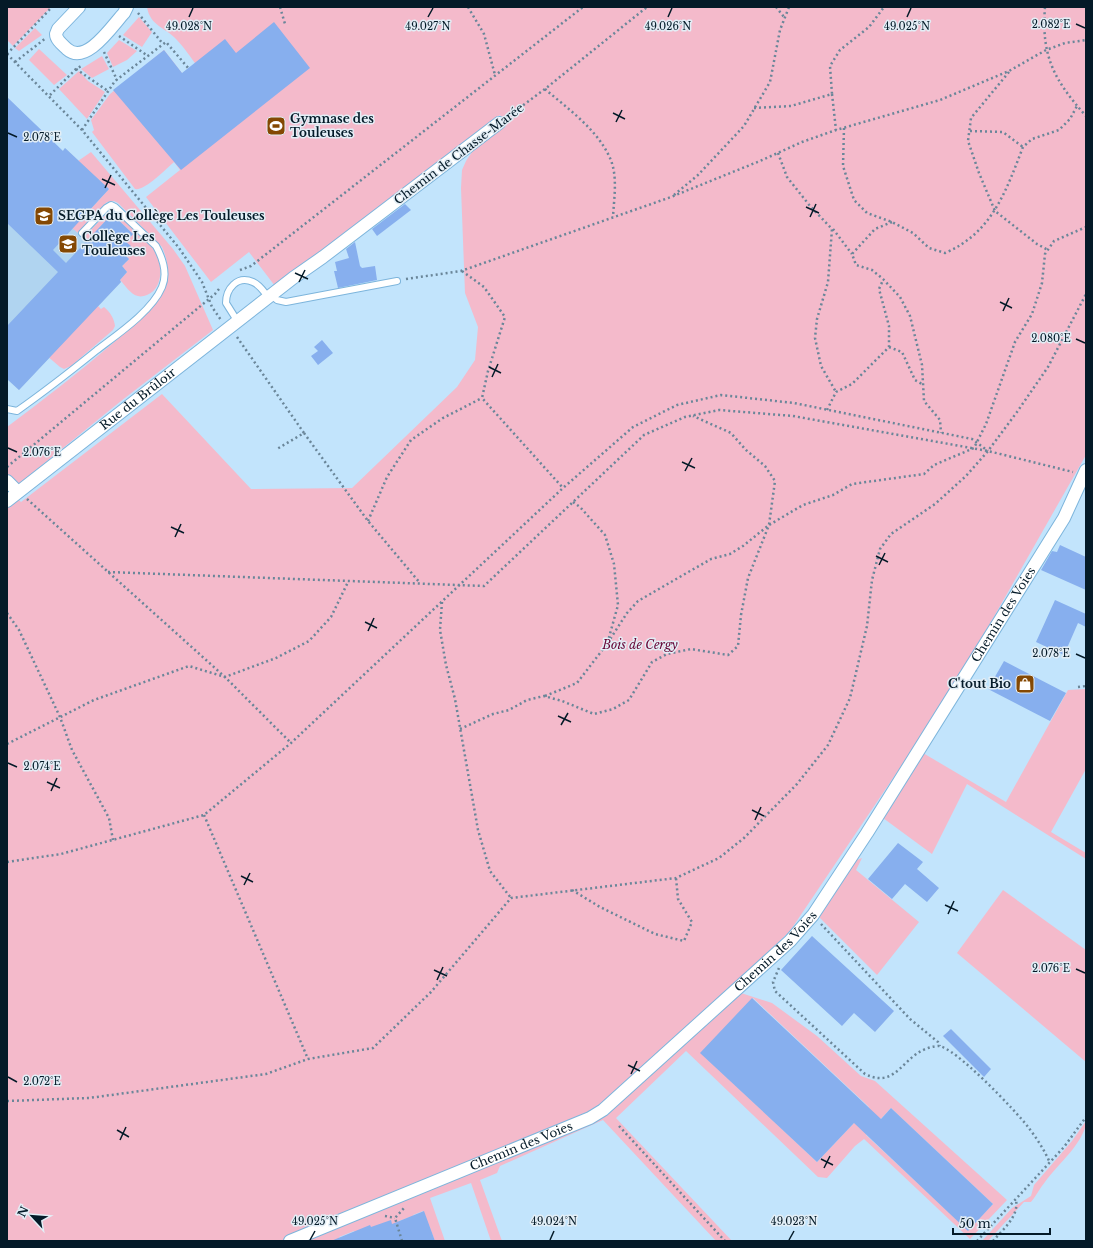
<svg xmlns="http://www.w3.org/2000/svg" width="1093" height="1248" viewBox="0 0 1093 1248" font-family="'Libre Baskerville',serif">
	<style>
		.built { fill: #b0d4f0 }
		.green { fill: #f4bacb; fill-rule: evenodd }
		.building { fill: #87afee }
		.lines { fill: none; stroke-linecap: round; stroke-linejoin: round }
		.lane-casing { stroke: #7db5dc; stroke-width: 8 }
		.street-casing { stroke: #7db5dc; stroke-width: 14 }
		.path { stroke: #6a8699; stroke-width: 2.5; stroke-dasharray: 2 3; stroke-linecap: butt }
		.lane { stroke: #fff; stroke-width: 6 }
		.street { stroke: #fff; stroke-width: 12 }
		.ticks { fill: none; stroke: #041a28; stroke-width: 1.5 }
		.labels { text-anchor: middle; stroke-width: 3; stroke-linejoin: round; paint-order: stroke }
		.poi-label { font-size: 12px; font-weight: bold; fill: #041a28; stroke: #e3eef6; text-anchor: start }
		.street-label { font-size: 12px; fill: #041a28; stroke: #e3eef6 }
		.park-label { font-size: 12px; font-style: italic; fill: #650233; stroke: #e3eef6 }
		.ticks-label { font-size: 10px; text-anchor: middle; fill: #041a28; stroke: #e3eef6; stroke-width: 3; stroke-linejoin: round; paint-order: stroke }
	</style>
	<rect width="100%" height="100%" fill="#c2e4fc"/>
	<path class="built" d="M 9,100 L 55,143 L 49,150 L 57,157 L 65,148 L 109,189 L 86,214 L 86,218 L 73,228 L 86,241 L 112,214 L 133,234 L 127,272 L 120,280 L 121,282 L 19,390 L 7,379 L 7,102 Z"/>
	<g class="green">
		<path d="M 7,7 L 51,7 L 13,46 L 7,40 Z"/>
		<path d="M 147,7 L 1086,7 L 1086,455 L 951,692 L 790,931 L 611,1105 L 289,1241 L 7,1241 L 7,427 C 43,400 78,373 112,344 C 130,328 155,311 164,289 C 170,275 168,260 162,247 L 118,203 L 114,201 L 107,202 L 78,233 L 72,228 L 79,221 L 82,222 L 86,218 L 86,214 L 109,189 L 78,161 L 91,152 L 173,249 L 185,266 L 213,330 L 121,401 L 10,491 L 21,502 L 162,394 L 251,489 L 352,488 L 457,387 L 475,360 L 478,327 L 465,293 L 461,188 L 462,170 L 466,161 L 474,149 L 506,126 L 500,115 L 275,286 L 249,252 L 211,282 L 146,197 L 180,170 L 174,162 C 166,169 145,191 135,189 L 92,132 L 94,130 L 91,120 L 110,94 L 164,50 L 185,77 L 198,67 C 191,58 184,47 176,39 C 166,28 150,26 147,7 Z"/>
		<path d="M 139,17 L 152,32 L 142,47 L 123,35 Z"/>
		<path d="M 35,28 L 42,35 L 19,51 L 15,48 Z"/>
		<path d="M 119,40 L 137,51 L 127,60 L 113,67 L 107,53 Z"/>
		<path d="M 39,49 L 67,75 L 54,85 L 29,60 Z"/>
		<path d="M 102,56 L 109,69 L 92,78 L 81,69 Z"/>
		<path d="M 79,71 L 88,81 L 105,92 L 87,119 L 59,89 Z"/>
		<path d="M 111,209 L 114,209 C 127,221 150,239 157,254 C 163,268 162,289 147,295 C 144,296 141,297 138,296 C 131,295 124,284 120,280 L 127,272 L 122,266 L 129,259 L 124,254 L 131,247 L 126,242 L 133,234 L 112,214 L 86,242 L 83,238 Z"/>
		<path d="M 98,306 L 101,309 L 104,307 C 110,312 114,318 115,326 L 113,330 L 71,366 L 64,369 L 60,367 L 39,349 Z"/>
		<path d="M 1086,689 L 1086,769 L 1051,832 L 1086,853 L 1086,859 L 967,784 L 932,854 L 883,818 L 923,753 L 1006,802 L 1068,690 Z"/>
		<path d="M 862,858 L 856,870 L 919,922 L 877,975 L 816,914 L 854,861 Z"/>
		<path d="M 1003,890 L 1086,950 L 1086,1062 L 957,953 Z"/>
		<path d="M 738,992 L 772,1003 L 817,1036 L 861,1076 L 875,1081 L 1007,1200 L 970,1239 L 864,1139 L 855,1146 L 827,1178 L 818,1177 L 686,1051 L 616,1118 L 732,1241 L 716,1241 L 603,1120 L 500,1166 L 497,1173 L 480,1180 L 502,1241 L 491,1241 L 471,1183 L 430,1198 L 445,1241 L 435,1241 L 423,1211 L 413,1215 L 422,1241 L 410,1217 L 399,1221 L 407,1241 L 358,1241 L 354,1231 L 339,1237 L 340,1241 L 298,1241 L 599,1118 ZM 753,998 L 869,1107 L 817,1162 L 701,1053 ZM 891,1108 L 993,1204 L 968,1230 L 866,1135 Z"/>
		<path d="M 1086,1121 C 1086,1141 1057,1165 1045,1182 C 1040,1188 1036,1196 1031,1202 L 1024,1202 L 988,1241 L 982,1241 L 1012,1208 L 1031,1196 L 1034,1185 L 1072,1141 Z"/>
	</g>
	<g class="building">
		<path d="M 274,22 L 310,68 L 181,170 L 113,90 L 164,50 L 182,73 L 225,39 L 236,53 Z"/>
		<path d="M 7,97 L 63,151 L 65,148 L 109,189 L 53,250 L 66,263 L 112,214 L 133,234 L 126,242 L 131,246 L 124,254 L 129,259 L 122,266 L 127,272 L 120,280 L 121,282 L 19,390 L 7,379 L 7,326 L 58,272 L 7,223 Z"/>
		<path d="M 405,204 L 411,210 L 377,236 L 372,229 Z"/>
		<path d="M 355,242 L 360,266 L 362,268 L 375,266 L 377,280 L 338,288 L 334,271 L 337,271 L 335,262 L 349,258 L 346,249 Z"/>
		<path d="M 322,340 L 333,353 L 318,365 L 311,356 L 318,351 L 314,347 Z"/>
		<path d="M 1060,545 L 1086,557 L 1086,590 L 1041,570 L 1052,551 L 1057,552 Z"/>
		<path d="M 1055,600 L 1086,614 L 1086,627 L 1078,623 L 1064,655 L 1036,642 Z"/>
		<path d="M 1004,661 L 1066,693 L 1050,721 L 988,689 Z"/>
		<path d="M 898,843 L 923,862 L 917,869 L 939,888 L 927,902 L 905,884 L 892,899 L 868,879 Z"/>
		<path d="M 812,936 L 894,1011 L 875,1032 L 854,1013 L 842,1026 L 781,970 Z"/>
		<path d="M 752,998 L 881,1119 L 891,1108 L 993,1204 L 968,1231 L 854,1123 L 817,1162 L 700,1053 Z"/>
		<path d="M 951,1029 L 991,1069 L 984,1077 L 943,1036 Z"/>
		<path d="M 424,1211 L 435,1241 L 331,1241 L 370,1225 L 371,1227 L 391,1220 L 392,1224 Z"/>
	</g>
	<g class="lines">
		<g class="lane-casing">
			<g id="lane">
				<path d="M 271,295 L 277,300 L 286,302 L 397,281"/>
				<path d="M 238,322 L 226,303 C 226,289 237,275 253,282 C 260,285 264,292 268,297"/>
				<path d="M 7,409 L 17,411 C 44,392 71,371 97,350 C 118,334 152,311 162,287 C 168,273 162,257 156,246 L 115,207 L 111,205 L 106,208 L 82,233"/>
			</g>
		</g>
		<g class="street-casing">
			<g id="street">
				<path d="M 79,7 L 58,29 L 56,34 C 56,40 63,45 67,49 C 86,66 112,26 124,13 L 127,7"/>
				<path d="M 7,481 L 18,492"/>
				<path id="s1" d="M 7,501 L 293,278 L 323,257 L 499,123"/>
				<path id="s2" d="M 290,1241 L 590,1118 L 603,1110 L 790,941 L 813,915 L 867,833 L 1064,518 L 1086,470"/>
			</g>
		</g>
		<g class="path">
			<path d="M 280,7 L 285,24"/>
			<path d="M 468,7 L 484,34 L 495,75"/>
			<path d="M 776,7 L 784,17"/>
			<path d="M 1045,7 C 1041,56 1054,80 1086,116"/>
			<path d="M 138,13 L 163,44"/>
			<path d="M 119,36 L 148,56"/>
			<path d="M 104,52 L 117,80"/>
			<path d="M 7,54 L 82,130 L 179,248 L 202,282 L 212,307 L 221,320"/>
			<path d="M 7,54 L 52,7"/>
			<path d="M 15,62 L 46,38"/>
			<path d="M 76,69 L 108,91"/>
			<path d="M 1009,72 L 971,118 L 968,141 L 979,173 L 995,211 L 1037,244 L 1048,250"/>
			<path d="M 545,89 C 568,109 597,129 610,158 C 618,176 614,198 613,217"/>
			<path d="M 832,94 L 836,130"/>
			<path d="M 50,95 L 76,69 L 83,65"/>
			<path d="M 754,108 L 791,106 L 832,94 L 830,66 L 840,50 L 869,27 L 884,7"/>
			<path d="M 507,117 L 545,89 L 647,7"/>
			<path d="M 844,128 L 843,166 L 854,200 L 867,213 L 892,222 L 913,233 L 929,248 L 945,253 C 992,233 1006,191 1023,147 L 1032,139 L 1059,130 L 1070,119 L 1077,106"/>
			<path d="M 82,130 L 115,81 L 166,42 L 189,69"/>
			<path d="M 970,131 L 1003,132 L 1023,147"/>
			<path d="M 778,153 L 787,177 L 810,206 L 832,229 L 828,282 L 817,319 L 815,338 L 821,366 L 836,392"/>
			<path d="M 674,195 L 698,175 L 744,126 L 770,82 L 780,30 L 789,7"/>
			<path d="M 892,222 L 875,229 L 852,254 L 856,265 L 872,270 L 883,279 L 900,297 L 910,316 L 922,365 L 924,401 L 940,420 L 941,433"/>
			<path d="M 833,229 L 852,254"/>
			<path d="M 240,270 L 251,266 L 583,7"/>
			<path d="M 462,271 L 484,287 L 505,317 L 488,371 L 482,398 L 563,488"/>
			<path d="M 406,279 L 461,271 L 671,197 L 760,161 L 802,142 L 836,130 L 940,100 L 1009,71 L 1046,50 L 1065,43 L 1086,40"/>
			<path d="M 237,337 L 304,433 L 277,449"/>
			<path d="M 889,347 L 902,352 L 915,380 L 922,384"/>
			<path d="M 827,410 L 836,392 L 852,384 L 889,347 L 889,326 L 879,289 L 883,280"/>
			<path d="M 304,433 L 368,521 L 420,583"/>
			<path d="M 7,467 L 215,294 L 219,289"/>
			<path d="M 27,499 L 225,677 L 291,743"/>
			<path d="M 573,502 L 580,507 L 605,535 L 614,564 L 618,605 L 608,641"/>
			<path d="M 368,521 L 387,477 L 411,440 L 443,418 L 482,398"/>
			<path d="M 108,572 L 484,586 L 644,435 L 685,417 L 719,410 L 793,416 L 988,451 L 1073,472"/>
			<path d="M 442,602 L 440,630 L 446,665 L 455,699 L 478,830 L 490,871 L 511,898"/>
			<path d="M 7,613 L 19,630 L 60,717 L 72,750 L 109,818 L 113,840"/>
			<path d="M 1078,687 L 1086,686"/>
			<path d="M 545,696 L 577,683 L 607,644 L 627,613 L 638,601 L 711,559 L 730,554 L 743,546 L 769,525 L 775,481 L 765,466 L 746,450 L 731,433 L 693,416"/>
			<path d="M 460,729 L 493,714 L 509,710 L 527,700 L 544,696 L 562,701 L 594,714 L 613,709 L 629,700 L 652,662 L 667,654 L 691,649 L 728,655 L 738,646 L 741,615 L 748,578 L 769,525 L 803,505 L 833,495 L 852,484 L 924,474 L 934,465 L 974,448 L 986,424 L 1015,342 L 1032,314 L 1042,283 L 1045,254 L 1054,241 L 1086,227"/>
			<path d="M 7,744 L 94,700 L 189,666 L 225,677 L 276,658 L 309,641 L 331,617 L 348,582"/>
			<path d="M 204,815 L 308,1059"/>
			<path d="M 7,862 L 61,854 L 204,815 L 291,743 L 563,488 L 633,427 L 677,405 L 721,395 L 794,403 L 972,439 L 988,451"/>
			<path d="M 572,890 L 600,907 L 655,934 L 684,941 L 692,922 L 678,899 L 676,878"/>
			<path d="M 821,924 L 910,1019 L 938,1042 L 940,1046"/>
			<path d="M 779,968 L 773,982 L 775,991 L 865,1074 C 900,1091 902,1049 938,1046 C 953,1045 1017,1112 1028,1127 C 1036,1137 1045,1151 1050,1163"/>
			<path d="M 7,1101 L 89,1098 L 266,1074 L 308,1059 L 373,1048 L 431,992 L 511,898 L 676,878 L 719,858 L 744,838 L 797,784 L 828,745 L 850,698 L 867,626 L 872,580 L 880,549 L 891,534 L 935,504 L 966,476 L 988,451 L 1017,412 L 1048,367 L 1086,294"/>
			<path d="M 619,1126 L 725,1241"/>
			<path d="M 385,1216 L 395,1218"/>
			<path d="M 402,1241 L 395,1218 L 404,1208"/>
			<path d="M 977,1241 L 1064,1147 L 1086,1117"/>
			<path d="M 993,1241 C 1003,1229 1019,1217 1016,1200"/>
		</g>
		<use href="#lane" class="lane"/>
		<use href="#street" class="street"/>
	</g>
	<path class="ticks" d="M 189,17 L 193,8M 428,17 L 433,8M 668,17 L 672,8M 907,17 L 911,8M 1076,24 L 1085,28M 613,113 L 625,119M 616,122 L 622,110M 8,133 L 17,137M 102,179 L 115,185M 105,188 L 111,175M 806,207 L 819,213M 810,217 L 816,204M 295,273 L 308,279M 299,282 L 305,270M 1000,302 L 1012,308M 1003,311 L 1009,298M 1076,339 L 1085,343M 489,367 L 501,373M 492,377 L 498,364M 8,448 L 17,452M 682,462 L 695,468M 685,471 L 692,458M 171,527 L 184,533M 175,537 L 181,524M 876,556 L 888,562M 879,565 L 885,553M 365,622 L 377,628M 368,631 L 374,618M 1076,654 L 1085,658M 558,716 L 571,722M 561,725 L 568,713M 8,763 L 17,767M 47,782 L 60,788M 51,791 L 57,778M 752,810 L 764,816M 755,820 L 761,807M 241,876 L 253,882M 244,885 L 250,873M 945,905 L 958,911M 948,914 L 954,901M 1076,969 L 1085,973M 434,970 L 447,976M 437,980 L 443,967M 628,1065 L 640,1071M 631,1074 L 637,1061M 8,1077 L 17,1082M 117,1130 L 129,1137M 120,1140 L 126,1127M 821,1159 L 833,1165M 824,1168 L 830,1156M 310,1240 L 315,1231M 550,1240 L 554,1231M 789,1240 L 794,1231"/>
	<defs>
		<g id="stadium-square" transform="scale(1)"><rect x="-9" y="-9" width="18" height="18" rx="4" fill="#844803" stroke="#e3eef6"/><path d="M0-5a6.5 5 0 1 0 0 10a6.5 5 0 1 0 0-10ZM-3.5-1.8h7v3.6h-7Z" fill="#fff"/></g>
		<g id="school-square" transform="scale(1)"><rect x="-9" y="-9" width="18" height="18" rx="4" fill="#844803" stroke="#e3eef6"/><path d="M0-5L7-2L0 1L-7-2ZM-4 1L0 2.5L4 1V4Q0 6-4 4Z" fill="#fff"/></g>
		<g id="shop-square" transform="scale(1)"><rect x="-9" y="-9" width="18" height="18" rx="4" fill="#844803" stroke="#e3eef6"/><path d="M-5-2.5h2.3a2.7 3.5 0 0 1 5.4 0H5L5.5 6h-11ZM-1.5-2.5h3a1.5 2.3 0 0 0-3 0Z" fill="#fff"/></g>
	</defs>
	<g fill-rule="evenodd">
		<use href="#stadium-square" x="276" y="126"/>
		<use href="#school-square" x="44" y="216"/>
		<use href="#school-square" x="68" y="244"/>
		<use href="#shop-square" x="1025" y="684"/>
	</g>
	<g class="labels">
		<g class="poi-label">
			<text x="290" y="123">Gymnase des<tspan x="290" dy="14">Touleuses</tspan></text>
			<text x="58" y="220">SEGPA du Collège Les Touleuses</text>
			<text x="82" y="241">Collège Les<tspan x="82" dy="14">Touleuses</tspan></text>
			<text x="1011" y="688" text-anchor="end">C'tout Bio</text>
		</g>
		<g class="street-label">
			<text transform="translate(459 154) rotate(-37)" y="4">Chemin de Chasse-Marée</text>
			<text dy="4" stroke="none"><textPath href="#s1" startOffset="166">Rue du Brûloir</textPath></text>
			<text dy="4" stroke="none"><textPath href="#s2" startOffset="982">Chemin des Voies</textPath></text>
			<text dy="4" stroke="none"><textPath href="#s2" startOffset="574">Chemin des Voies</textPath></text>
			<text dy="4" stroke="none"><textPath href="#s2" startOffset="250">Chemin des Voies</textPath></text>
		</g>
		<g class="park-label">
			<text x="640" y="649">Bois de Cergy</text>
		</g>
	</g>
	<g class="ticks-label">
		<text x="1051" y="28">2.082°E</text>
		<text x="189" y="30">49.028°N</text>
		<text x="428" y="30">49.027°N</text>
		<text x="668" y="30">49.026°N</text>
		<text x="907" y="30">49.025°N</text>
		<text x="42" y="141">2.078°E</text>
		<text x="1051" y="342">2.080°E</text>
		<text x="42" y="456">2.076°E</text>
		<text x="1051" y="657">2.078°E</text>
		<text x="42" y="770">2.074°E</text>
		<text x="1051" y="972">2.076°E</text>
		<text x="42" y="1085">2.072°E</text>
		<text x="315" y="1225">49.025°N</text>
		<text x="554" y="1225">49.024°N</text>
		<text x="794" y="1225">49.023°N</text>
	</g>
	<rect width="1093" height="1248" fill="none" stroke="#041a28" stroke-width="16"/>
	<g transform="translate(32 1216) rotate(296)" stroke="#e3eef6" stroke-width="3" paint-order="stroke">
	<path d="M0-3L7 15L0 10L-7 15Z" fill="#041a28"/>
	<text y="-6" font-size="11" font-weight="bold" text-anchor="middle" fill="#041a28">N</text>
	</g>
	<path d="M953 1228v6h97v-6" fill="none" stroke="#041a28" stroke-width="2"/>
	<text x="959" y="1228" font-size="12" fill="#041a28" stroke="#e3eef6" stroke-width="3" paint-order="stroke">50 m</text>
</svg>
